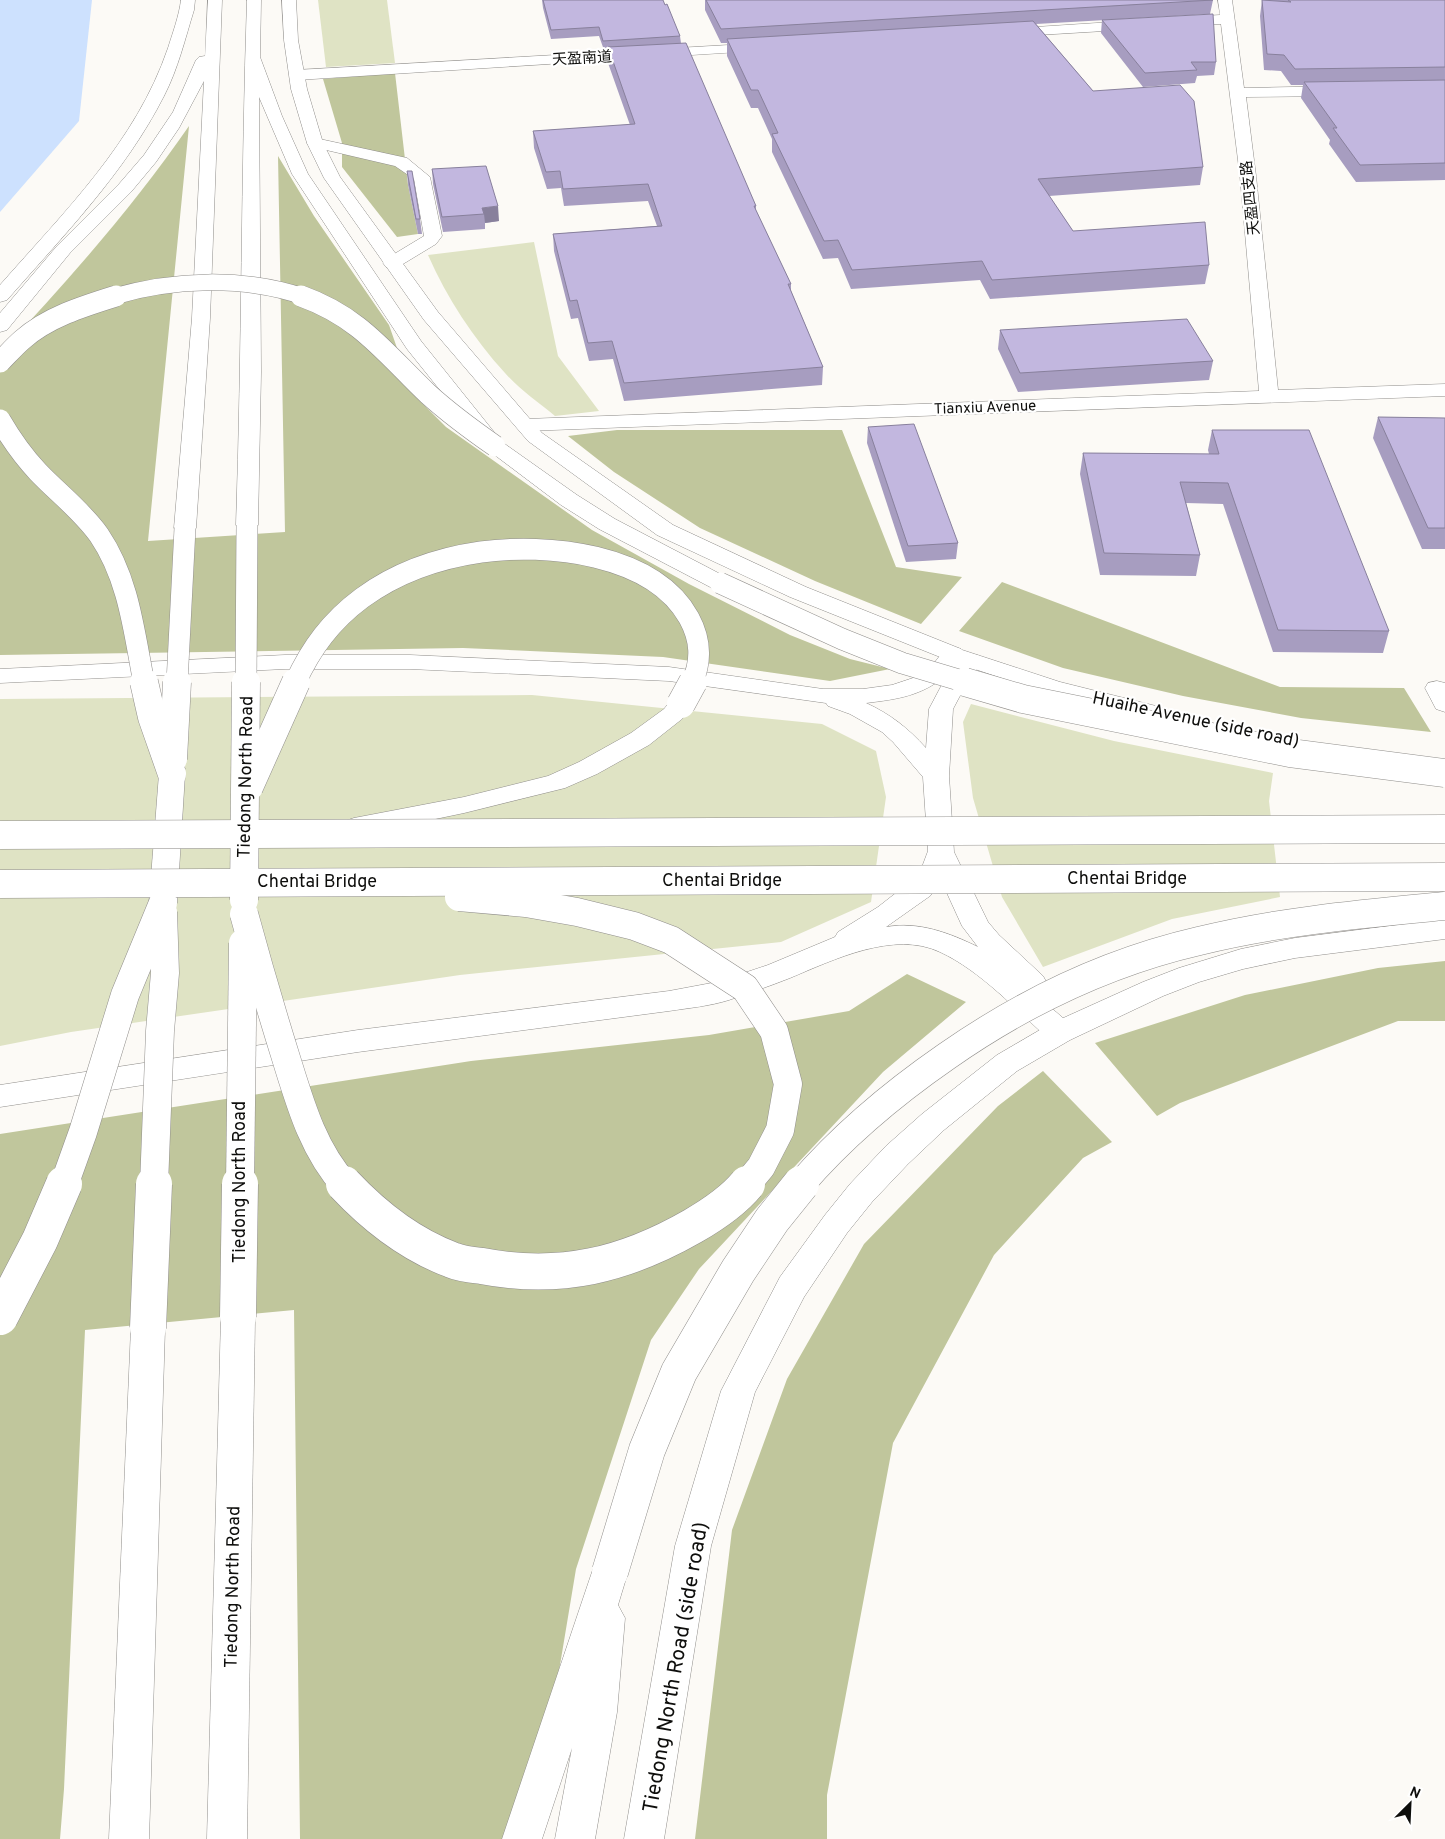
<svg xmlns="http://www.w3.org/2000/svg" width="1445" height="1839" viewBox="0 0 1445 1839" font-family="Overpass,'Noto Sans SC',sans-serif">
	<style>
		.green { fill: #dfe3c4 }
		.forest { fill: #c0c69c }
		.water { fill: #cde1fe }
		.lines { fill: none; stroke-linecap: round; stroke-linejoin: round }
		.minor-casing { stroke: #908e8b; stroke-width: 1 }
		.major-casing { stroke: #908e8b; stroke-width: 1 }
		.highway-casing { stroke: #908e8b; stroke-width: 1 }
		.minor { fill: #fff; fill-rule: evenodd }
		.major { fill: #fff; fill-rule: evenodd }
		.highway { fill: #fff; fill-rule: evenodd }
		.highway-bridge-far3-casing { stroke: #908e8b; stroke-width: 17; stroke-linecap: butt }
		.highway-bridge-far2-casing { stroke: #908e8b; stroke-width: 22; stroke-linecap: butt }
		.highway-bridge-far1-casing { stroke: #908e8b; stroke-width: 29; stroke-linecap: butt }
		.highway-bridge-casing { stroke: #908e8b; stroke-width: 37; stroke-linecap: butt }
		.highway-bridge-far3 { stroke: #fff; stroke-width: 16 }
		.highway-bridge-far2 { stroke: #fff; stroke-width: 21 }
		.highway-bridge-far1 { stroke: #fff; stroke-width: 28 }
		.highway-bridge { stroke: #fff; stroke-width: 36 }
		.wall { fill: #a79dc0 }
		.shaded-wall { fill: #88809c }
		.building { fill: #c2b7df; stroke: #88809c }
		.labels { text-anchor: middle; stroke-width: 4.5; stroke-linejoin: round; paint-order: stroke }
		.far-street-label { font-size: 15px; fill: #0e0e0c; stroke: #fff }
		.street-label { font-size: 18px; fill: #0e0e0c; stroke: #fff }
		.near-street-label { font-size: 21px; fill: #0e0e0c; stroke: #fff }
	</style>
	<rect width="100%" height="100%" fill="#fcfaf6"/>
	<g class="green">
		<path d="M 318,0 L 387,0 L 395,63 L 326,67 Z"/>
		<path d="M 534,242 L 558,356 L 599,411 L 555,416 C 538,402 519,389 505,373 C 473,338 447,298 428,255 Z"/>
		<path d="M 532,695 L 822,724 L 876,751 L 886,797 L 871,902 L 781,942 L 460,975 L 71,1032 L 0,1046 L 0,699 Z"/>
		<path d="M 971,704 L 1114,741 L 1273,773 L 1269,801 L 1280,897 L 1172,919 L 1043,967 L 1002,897 L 973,798 L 963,722 Z"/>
	</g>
	<g class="forest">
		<path d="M 395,73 L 408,185 L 418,234 L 397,237 L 342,167 L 342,143 L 323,79 Z"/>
		<path d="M 189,126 L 148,541 L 285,532 L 278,156 L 314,216 L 389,325 L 413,394 L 446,427 L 592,530 L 689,584 L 790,635 L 850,659 L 890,669 L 830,681 L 663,657 L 463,648 L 0,655 L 0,353 C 67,282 133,207 189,126 Z"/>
		<path d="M 617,430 L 842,430 L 896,567 L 962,577 L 921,624 L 815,581 L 700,528 L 614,472 L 568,436 Z"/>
		<path d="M 1002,582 L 1280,687 L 1404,688 L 1431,732 L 1301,718 L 1183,696 L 1063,668 L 959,631 Z"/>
		<path d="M 1445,961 L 1445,1021 L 1398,1021 L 1180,1103 L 1157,1116 L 1095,1043 L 1245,995 L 1378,968 Z"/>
		<path d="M 907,974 L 966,1002 L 883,1072 L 699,1269 L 651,1340 L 576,1569 L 531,1839 L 300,1839 L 294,1310 L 85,1330 L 64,1789 L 60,1839 L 0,1839 L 0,1134 L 471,1061 L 709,1035 L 849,1011 Z"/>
		<path d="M 1043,1071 L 1112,1142 L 1083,1158 L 994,1255 L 893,1443 L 827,1795 L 827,1839 L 695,1839 L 732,1530 L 787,1379 L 864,1244 L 998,1106 Z"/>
	</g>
	<path class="water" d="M 0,0 L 92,0 L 79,121 L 0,212 Z"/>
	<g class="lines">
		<g class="minor-casing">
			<g id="minor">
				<path d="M 181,0 L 195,0 L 194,10 C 185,39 178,69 164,96 C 125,173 63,236 7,300 L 0,302 L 0,285 C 64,212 136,142 168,48 C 173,32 179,16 181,0 Z"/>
				<path d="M 1218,0 L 1232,0 L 1244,88 L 1340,86 L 1345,88 L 1348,91 L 1345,94 L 1340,96 L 1246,97 L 1256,176 L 1278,390 L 1445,384 L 1445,396 L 526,431 L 519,429 L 516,425 L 519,421 L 526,419 L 1259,391 L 1240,176 L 1221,24 L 1005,37 L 1000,36 L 998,33 L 1000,30 L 1005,29 L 1220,15 Z"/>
				<path d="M 765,43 L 770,44 L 772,47 L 770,50 L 297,80 L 292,78 L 289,75 L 292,72 L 297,70 Z"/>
				<path d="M 315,138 L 407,158 L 430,177 L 442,236 L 436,244 L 398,267 L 392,268 L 386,267 L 383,263 L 386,259 L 424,236 L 414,179 L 395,166 L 309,146 L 307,143 L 309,140 Z"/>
				<path d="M 953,647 L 961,649 L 965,654 L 963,656 L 972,654 L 980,656 L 984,661 L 970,677 L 953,709 L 949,776 L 954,852 L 988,922 L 999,935 L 1043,976 L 1047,983 L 1043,990 L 1034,993 L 1070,1024 L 1075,1032 L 1070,1040 L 1060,1043 L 1050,1040 C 1016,1010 981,971 940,952 C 894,930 833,960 790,978 C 770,986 749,993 729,1000 C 710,1006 689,1008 669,1011 L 358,1052 L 0,1107 L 0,1085 L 358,1030 L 669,991 L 717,982 L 768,965 L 835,937 L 838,932 L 878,907 L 910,882 L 922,867 L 928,851 L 923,777 L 893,742 L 882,732 L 850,714 L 828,706 L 826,703 L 669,681 L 410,669 L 285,669 L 0,683 L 0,669 L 285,655 L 410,655 L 669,667 L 823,689 L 863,689 L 892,685 L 913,678 L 935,662 L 945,649 ZM 947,675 L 929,709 L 926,748 C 908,728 890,714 866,703 C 899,699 921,696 947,675 ZM 941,880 L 962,926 L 978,947 C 950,933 918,921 886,927 L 930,896 Z"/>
				<path d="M 1437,681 L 1445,683 L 1445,712 L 1436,709 L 1425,688 L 1428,683 Z"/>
			</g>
		</g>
		<g class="major-casing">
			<g id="major">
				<path d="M 953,647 L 1060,682 L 1164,708 L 1167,713 L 1164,718 L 1155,721 L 1043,692 L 945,659 L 941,654 L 945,649 Z"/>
				<path d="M 1445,919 L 1445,939 L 1295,958 L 1243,969 L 1199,982 L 1163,996 L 1070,1040 L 1017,1071 L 944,1130 L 908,1164 L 872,1202 L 847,1233 L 804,1297 L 755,1392 L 711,1546 L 664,1839 L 624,1839 L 675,1546 L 721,1391 L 780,1277 L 825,1215 L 850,1184 L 886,1146 L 922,1114 L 997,1055 L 1050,1024 L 1143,982 L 1179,968 L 1241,949 L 1295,938 Z"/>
			</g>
		</g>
		<g class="highway-casing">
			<g id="highway">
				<path d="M 208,0 L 222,0 L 210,318 L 196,528 L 193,533 L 185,535 L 177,533 L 174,528 L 192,318 L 204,81 L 179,128 L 156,162 L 131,192 L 70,253 L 7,330 L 0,332 L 0,313 L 57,246 L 119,184 L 144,155 L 173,112 L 196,60 L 199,57 L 205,56 Z"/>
				<path d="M 247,0 L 261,0 L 260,57 L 282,116 L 308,174 L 421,341 L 502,442 L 577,495 L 615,519 L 728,578 L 731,583 L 728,588 L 720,590 L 712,588 L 599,529 L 561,505 L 488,450 L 407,349 L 292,174 L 259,97 L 261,372 L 258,525 L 255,530 L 247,532 L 239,530 L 236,525 C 242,350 241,175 247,0 Z"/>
				<path d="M 282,0 L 296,0 L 298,40 L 307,89 L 323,143 L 340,177 L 438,312 L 542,433 L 673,525 L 806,587 L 961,649 L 965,654 L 961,659 L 953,661 L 945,659 L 790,597 L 657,535 L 528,441 L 424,320 L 324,178 L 307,143 L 291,89 L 284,40 Z"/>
				<path d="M 681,696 L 690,699 L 693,704 L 682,719 L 649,745 L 597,774 L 565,788 L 464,813 L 354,836 L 345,833 L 341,827 L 345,821 L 354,818 L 464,797 L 548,776 L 579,762 L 631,733 L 664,709 L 672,699 Z"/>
				<path d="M 172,766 L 181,768 L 185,774 L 177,903 L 173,910 L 163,912 L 153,910 L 149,903 L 159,774 L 163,768 Z"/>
				<path d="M 238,1303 L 250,1307 L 255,1317 L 247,1839 L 207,1839 L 221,1317 L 226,1307 Z"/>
				<path d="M 148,1314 L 160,1318 L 165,1328 L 149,1839 L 109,1839 L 131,1328 L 136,1318 Z"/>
				<path d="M 610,1555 L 623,1560 L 628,1572 L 618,1605 L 625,1618 L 617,1712 L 595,1839 L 555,1839 L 572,1748 L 542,1839 L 502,1839 L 592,1572 L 597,1560 Z"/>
			</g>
		</g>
		<use href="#minor" class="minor"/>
		<use href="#major" class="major"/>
		<use href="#highway" class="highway"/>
		<g class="highway-bridge-far3-casing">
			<path id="highway-bridge-far3" d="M 112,297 C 173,279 244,276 305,297"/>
		</g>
		<g class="highway-bridge-far2-casing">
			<g id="highway-bridge-far2">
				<path d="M 301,296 C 360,317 385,353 428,394 C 449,413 472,430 495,446"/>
				<path d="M 0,362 C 7,355 14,347 22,340 C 48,317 84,306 116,296"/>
				<path d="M 0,420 C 11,439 23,456 38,472 C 58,493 82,511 99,535 C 129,579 134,632 144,683"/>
				<path d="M 720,583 L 842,639 L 902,663 L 969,683"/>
				<path d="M 177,683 L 185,528"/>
				<path d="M 246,683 L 247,525"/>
				<path d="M 295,683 C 311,648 331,621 362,598 C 396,573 439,558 481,552 C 546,543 653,553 689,618 C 701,640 702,660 692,683"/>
			</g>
		</g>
		<g class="highway-bridge-far1-casing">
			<g id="highway-bridge-far1">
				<path d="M 144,682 L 152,717 L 172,774"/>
				<path d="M 965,682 L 1023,699 L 1290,753 L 1445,773"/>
				<path d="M 681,704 L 693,682"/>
				<path d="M 173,759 L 177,682"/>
				<path d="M 249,787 L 296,682"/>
				<path d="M 0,835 L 1445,829"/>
				<path d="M 0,884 L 1445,877"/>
				<path d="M 459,897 L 526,903 L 577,912 L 634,926 L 671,940 L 745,988 L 774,1031 L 788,1084 L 780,1130 L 761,1167 L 746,1185"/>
				<path d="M 244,900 L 246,682"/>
				<path d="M 244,914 C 257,962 271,1010 286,1058 C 300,1103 313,1150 345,1185"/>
				<path d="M 64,1185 L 83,1132 L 125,995 L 163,903"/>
				<path d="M 154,1185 L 160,1031 L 165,973 L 163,912"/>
				<path d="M 240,1185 L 243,943"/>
				<path d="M 800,1185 C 843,1135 892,1094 947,1056 C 1023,1003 1108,962 1199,941 C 1280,921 1362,914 1445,906"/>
			</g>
		</g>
		<g class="highway-bridge-casing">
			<g id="highway-bridge">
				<path d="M 344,1184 C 375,1217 409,1244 452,1260 C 461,1264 472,1265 482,1266 C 560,1281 625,1265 693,1226 C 712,1215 733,1201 747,1184"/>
				<path d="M 0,1317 L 40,1240 L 64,1184"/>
				<path d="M 238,1317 L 240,1184"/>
				<path d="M 148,1328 L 154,1184"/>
				<path d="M 610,1572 L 647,1450 L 679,1372 L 738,1271 L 772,1220 L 801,1184"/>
			</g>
		</g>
		<use href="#highway-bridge-far3" class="highway-bridge-far3"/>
		<use href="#highway-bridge-far2" class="highway-bridge-far2"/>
		<use href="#highway-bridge-far1" class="highway-bridge-far1"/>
		<use href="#highway-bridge" class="highway-bridge"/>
	</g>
	<g class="wall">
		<path d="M 542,0 L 665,5 L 680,36 L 681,43 L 756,206 L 756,211 L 791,284 L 791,291 L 823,367 L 822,385 L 624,401 L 613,359 L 589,361 L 578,318 L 571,319 L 554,251 L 553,234 L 657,226 L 648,201 L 564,206 L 561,188 L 547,189 L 534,148 L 533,131 L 630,125 L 608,63 L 608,50 L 604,50 L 599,36 L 551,39 L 543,8 Z"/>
		<path d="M 705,0 L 1213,0 L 1210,14 L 1036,24 L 1093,91 L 1203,167 L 1200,185 L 1049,196 L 1073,231 L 1209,265 L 1205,284 L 990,299 L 980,280 L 851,289 L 838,258 L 823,259 L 772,152 L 772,139 L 758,108 L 751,108 L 727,56 L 727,43 L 721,43 L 705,10 Z"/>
		<path d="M 1262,0 L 1445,0 L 1445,180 L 1356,182 L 1329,144 L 1330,140 L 1301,98 L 1303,85 L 1291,85 L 1281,71 L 1264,70 L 1260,16 Z"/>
		<path d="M 1102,20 L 1216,62 L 1214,75 L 1197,76 L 1195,83 L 1143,87 L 1101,33 Z"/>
		<path d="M 432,169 L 499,221 L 485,223 L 485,229 L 443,232 L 433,184 Z"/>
		<path d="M 407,171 L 420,219 L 422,234 L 418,234 L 408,185 Z"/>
		<path d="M 1000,330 L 1213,361 L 1209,380 L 1018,392 L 998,349 Z"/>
		<path d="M 1378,417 L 1445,418 L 1445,549 L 1422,549 L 1373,438 Z"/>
		<path d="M 868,427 L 958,543 L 956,559 L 906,562 L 867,443 Z"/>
		<path d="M 1212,430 L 1389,631 L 1383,653 L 1273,652 L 1223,504 L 1186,503 L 1200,555 L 1196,576 L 1100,575 L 1080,474 L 1083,453 L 1209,454 L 1208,450 Z"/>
	</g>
	<path class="shaded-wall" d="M 498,206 L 499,221 L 485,223 L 484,214 L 482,208 Z"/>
	<g class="building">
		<path d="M 543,0 L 663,0 L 665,5 L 667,4 L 680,36 L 603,41 L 599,27 L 551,30 Z"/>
		<path d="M 706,0 L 1213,0 L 721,29 Z"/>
		<path d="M 1262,0 L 1291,2 L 1288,0 L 1445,0 L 1445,67 L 1295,69 L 1284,55 L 1267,54 Z"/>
		<path d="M 1213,14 L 1216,62 L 1191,62 L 1197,70 L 1145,73 L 1102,20 Z"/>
		<path d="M 1033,21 L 1093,91 L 1180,85 L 1194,101 L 1203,167 L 1038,179 L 1073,231 L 1205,222 L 1209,265 L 992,280 L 982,261 L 852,270 L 838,240 L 824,241 L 772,134 L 778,133 L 758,90 L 751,90 L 727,39 Z"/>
		<path d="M 686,43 L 756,206 L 754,206 L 791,284 L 788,284 L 823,367 L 624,383 L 612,341 L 588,343 L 577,300 L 570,301 L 553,234 L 662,226 L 648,184 L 563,189 L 560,171 L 546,172 L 533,131 L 635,124 L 608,47 Z"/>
		<path d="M 1445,80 L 1445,163 L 1360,165 L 1333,128 L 1337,128 L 1304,82 Z"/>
		<path d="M 486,166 L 498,206 L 482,208 L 484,214 L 442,217 L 432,169 Z"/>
		<path d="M 407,171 L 412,171 L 420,219 L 416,219 Z"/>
		<path d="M 1187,319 L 1213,361 L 1020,373 L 1000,330 Z"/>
		<path d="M 1378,417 L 1445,418 L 1445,528 L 1428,528 Z"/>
		<path d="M 914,424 L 958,543 L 908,546 L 868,427 Z"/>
		<path d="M 1212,430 L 1309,430 L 1389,631 L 1278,630 L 1228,483 L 1180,482 L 1200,555 L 1104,553 L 1083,453 L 1219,454 Z"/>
	</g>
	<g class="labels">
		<g class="far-street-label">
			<text transform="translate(582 58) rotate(-3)" y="5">天盈南道</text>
			<text transform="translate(1250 198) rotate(-96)" y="5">天盈四支路</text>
			<text transform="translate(985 407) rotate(-2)" y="5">Tianxiu Avenue</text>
		</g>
		<g class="street-label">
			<text transform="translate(1196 719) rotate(12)" y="6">Huaihe Avenue (side road)</text>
			<text transform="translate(245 777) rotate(-89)" y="6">Tiedong North Road</text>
			<text x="1127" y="884">Chentai Bridge</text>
			<text x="722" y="886">Chentai Bridge</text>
			<text x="317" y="887">Chentai Bridge</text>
			<text transform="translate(239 1182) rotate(-90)" y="6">Tiedong North Road</text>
			<text transform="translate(232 1587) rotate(-89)" y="6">Tiedong North Road</text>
		</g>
		<g class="near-street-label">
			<text transform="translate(675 1667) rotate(-80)" y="7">Tiedong North Road (side road)</text>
		</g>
	</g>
	<g transform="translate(1410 1804) rotate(24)" stroke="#ffffff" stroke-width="4" paint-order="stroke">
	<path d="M0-4L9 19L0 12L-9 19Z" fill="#0e0e0c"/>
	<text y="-8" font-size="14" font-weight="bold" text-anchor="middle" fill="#0e0e0c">N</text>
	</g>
</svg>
